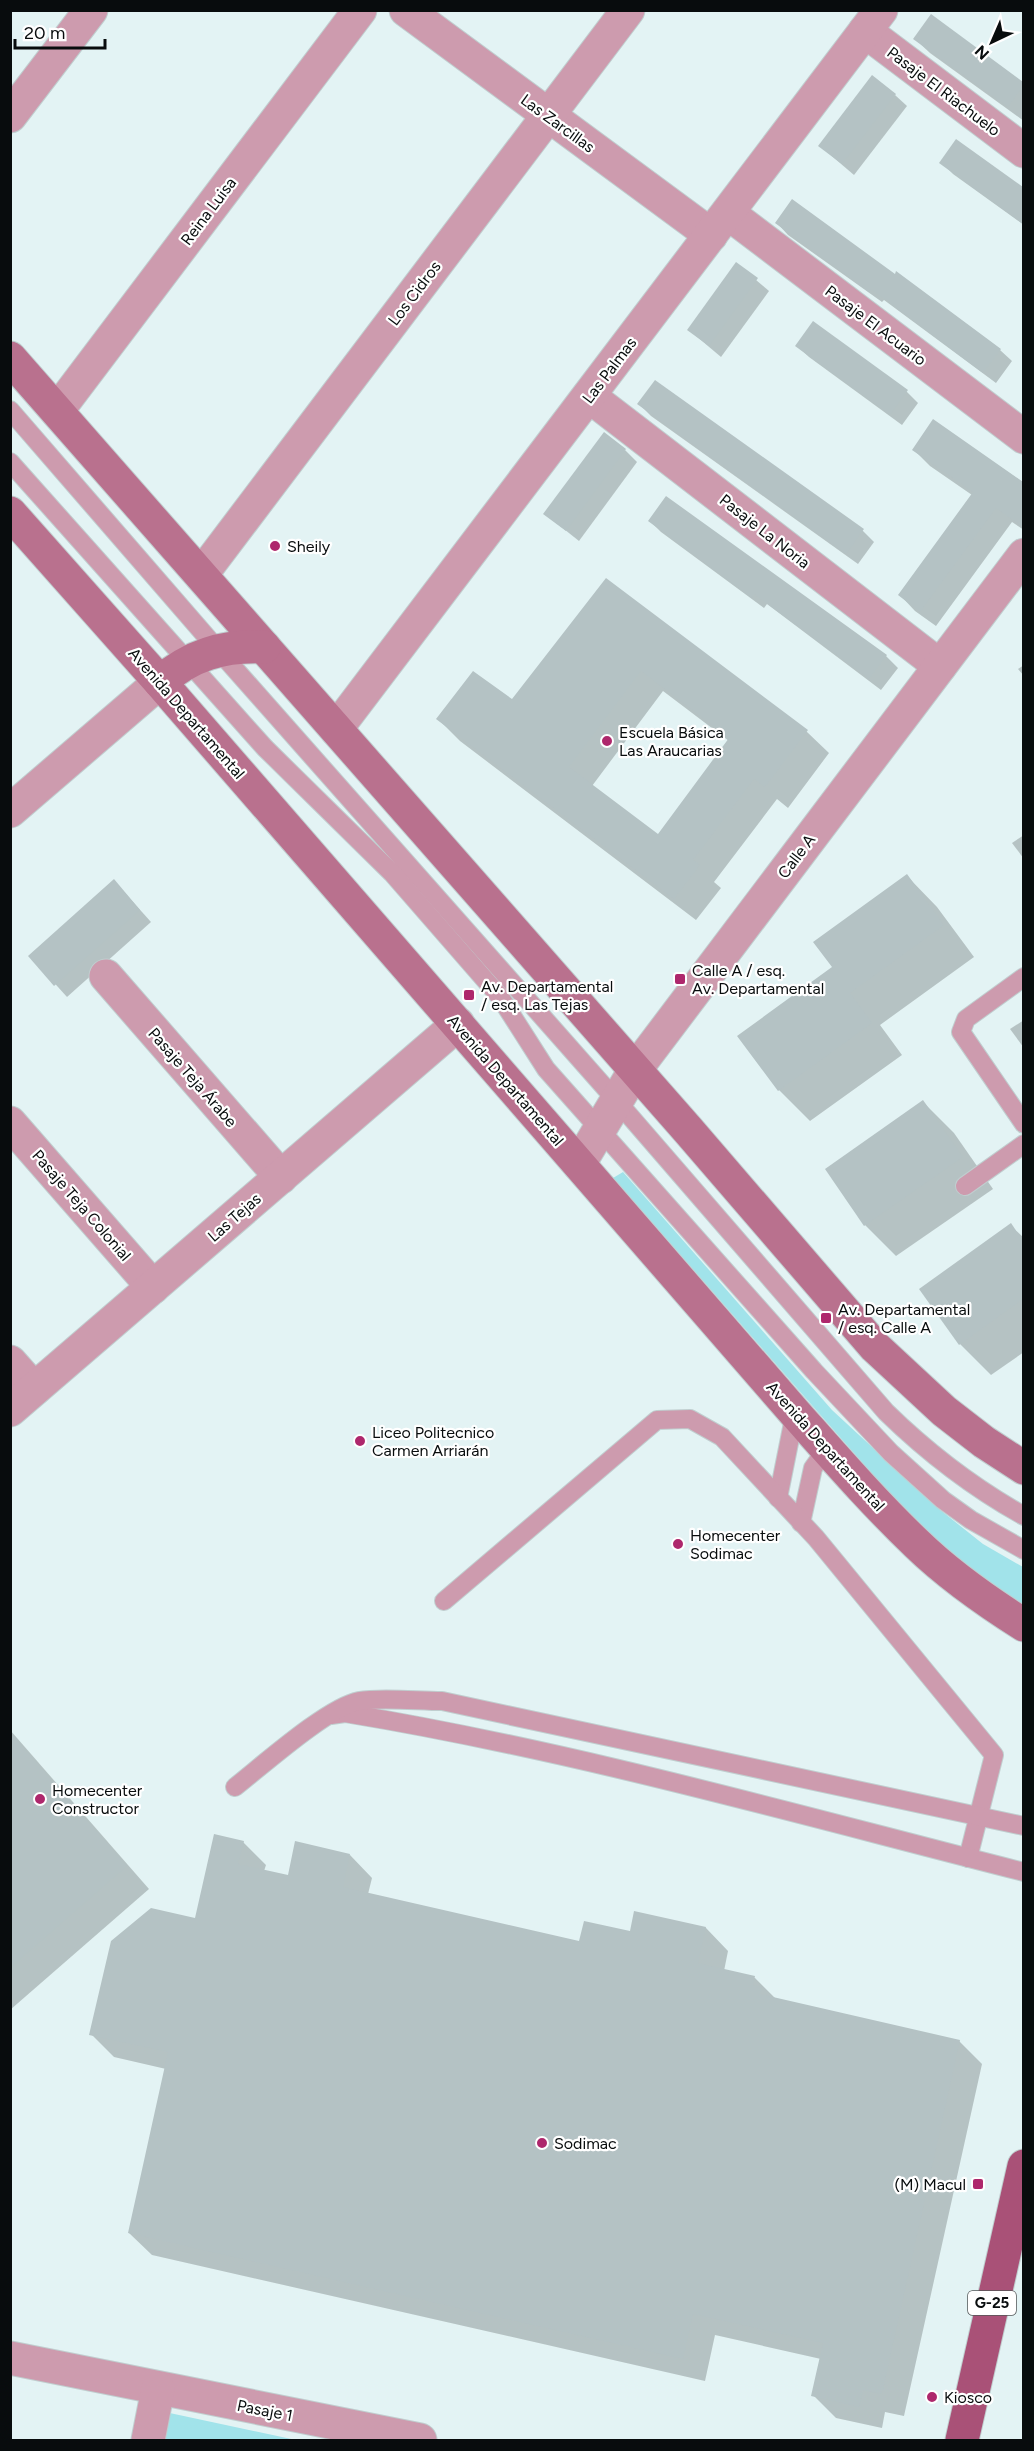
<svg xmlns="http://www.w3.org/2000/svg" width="1034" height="2451" viewBox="0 0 1034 2451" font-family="Figtree,sans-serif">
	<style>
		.green { fill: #a1e3ea }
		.shadow { fill: #0003; fill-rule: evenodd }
		.building { fill: #b4c2c4; fill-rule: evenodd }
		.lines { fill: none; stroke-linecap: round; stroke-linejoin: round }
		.service-casing { stroke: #c0cecf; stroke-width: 20 }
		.minor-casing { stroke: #c0cecf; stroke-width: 35 }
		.tertiary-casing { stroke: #c0cecf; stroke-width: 35 }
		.secondary-casing { stroke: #c0cecf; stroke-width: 35 }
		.primary-casing { stroke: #c0cecf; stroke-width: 35 }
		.service { stroke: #cd9bae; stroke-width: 18 }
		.minor { stroke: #cd9bae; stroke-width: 33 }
		.tertiary { stroke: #cd9bae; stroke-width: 33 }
		.secondary { stroke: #b9718e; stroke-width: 33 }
		.primary { stroke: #a95177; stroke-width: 33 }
		.poi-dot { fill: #ae276c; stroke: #fff; stroke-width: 2 }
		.labels { text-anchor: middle; stroke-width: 4.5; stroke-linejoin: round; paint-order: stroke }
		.shield { fill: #fff; stroke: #525556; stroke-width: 1.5 }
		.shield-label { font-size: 15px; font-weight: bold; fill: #080c0d }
		.street-label { font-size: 16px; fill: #080c0d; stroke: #fff }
		.poi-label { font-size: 16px; fill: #080c0d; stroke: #fff; text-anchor: start }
	</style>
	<rect width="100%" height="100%" fill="#e3f3f4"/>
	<g class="green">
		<path d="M 623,1172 L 832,1410 L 939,1509 L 983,1544 L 1023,1567 L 1023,1607 L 977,1576 L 916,1524 L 613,1178 Z"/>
		<path d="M 165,2412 L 296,2440 L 159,2440 Z"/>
	</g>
	<g class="shadow">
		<path d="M 931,16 L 1024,84 L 1024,121 L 930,53 L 915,39 Z"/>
		<path d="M 895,95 L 907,106 L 854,175 L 820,146 Z"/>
		<path d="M 957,141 L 1024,189 L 1024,225 L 953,174 L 941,162 Z"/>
		<path d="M 777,223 L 1000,350 L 1012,361 L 996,383 L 884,300 L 882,302 L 788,235 Z"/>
		<path d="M 737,264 L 769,291 L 721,357 L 689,330 Z"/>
		<path d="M 797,346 L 907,392 L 918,403 L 902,425 L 809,357 Z"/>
		<path d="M 639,404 L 863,531 L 874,542 L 858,564 L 651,416 Z"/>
		<path d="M 934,422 L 1024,483 L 1024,530 L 1012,522 L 936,626 L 915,611 L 900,595 L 972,495 L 930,466 L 914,450 Z"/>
		<path d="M 625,450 L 637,462 L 579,541 L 545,514 Z"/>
		<path d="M 650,521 L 886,656 L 898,668 L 881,690 L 767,604 L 764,608 L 661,532 Z"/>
		<path d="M 606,580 L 807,732 L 829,753 L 788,808 L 777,799 L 714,882 L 721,888 L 696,920 L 460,741 L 438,719 L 512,701 ZM 663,691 L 729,741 L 658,836 L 592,786 Z"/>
		<path d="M 1024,665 L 1024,676 L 1018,669 Z"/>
		<path d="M 1024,835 L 1024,859 L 1012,843 Z"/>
		<path d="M 907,876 L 937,907 L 974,957 L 880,1025 L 902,1055 L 810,1121 L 779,1090 L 739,1037 L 834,968 Z"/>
		<path d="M 125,893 L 151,922 L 67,997 L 30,956 Z"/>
		<path d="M 1024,1020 L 1024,1048 L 1010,1029 Z"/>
		<path d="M 923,1102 L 954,1133 L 993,1189 L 896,1256 L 865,1225 Z"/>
		<path d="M 1010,1225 L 1024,1238 L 1024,1352 L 991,1375 L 960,1344 Z"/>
		<path d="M 10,1730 L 149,1889 L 10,2010 Z"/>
		<path d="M 243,1842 L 266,1865 L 264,1871 L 289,1877 L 350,1855 L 372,1878 L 368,1894 L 580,1942 L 631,1933 L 706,1928 L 728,1951 L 724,1971 L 755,1978 L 777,2000 L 959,2041 L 982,2064 L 904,2416 L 885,2412 L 882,2428 L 836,2418 L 813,2395 L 821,2359 L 715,2335 L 705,2381 L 152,2255 L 129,2233 L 166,2069 L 114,2057 L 91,2034 L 196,1920 Z"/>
	</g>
	<g class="building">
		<path d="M 931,14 L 1023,82 L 1023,86 L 1008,107 L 913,39 Z"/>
		<path d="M 872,75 L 896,94 L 842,164 L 818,146 Z"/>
		<path d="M 956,139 L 1023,187 L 1023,224 L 939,163 Z"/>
		<path d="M 792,199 L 895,274 L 896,271 L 1001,349 L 983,373 L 871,289 L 869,292 L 775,223 Z"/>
		<path d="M 736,262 L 758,278 L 709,346 L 687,330 Z"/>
		<path d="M 813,321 L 908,390 L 890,415 L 795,346 Z"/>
		<path d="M 655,380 L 864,529 L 846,554 L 637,404 Z"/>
		<path d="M 933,419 L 1023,482 L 1023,527 L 996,508 L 920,612 L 898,595 L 973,492 L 912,450 Z"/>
		<path d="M 604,432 L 626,449 L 566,531 L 543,514 Z"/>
		<path d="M 666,496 L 887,655 L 869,679 L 754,594 L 752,598 L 648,521 Z"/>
		<path d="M 606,578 L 808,730 L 765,787 L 754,779 L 693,860 L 700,865 L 674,899 L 436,719 L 473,671 L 512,699 ZM 641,671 L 729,738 L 658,834 L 569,767 Z"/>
		<path d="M 907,874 L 944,925 L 850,993 L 872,1023 L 778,1091 L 737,1036 L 832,967 L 813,942 Z"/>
		<path d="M 114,879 L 140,910 L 54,986 L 28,956 Z"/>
		<path d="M 923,1100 L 963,1157 L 864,1226 L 825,1169 Z"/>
		<path d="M 1011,1223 L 1023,1241 L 1023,1299 L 959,1345 L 919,1289 Z"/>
		<path d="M 10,1732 L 127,1866 L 10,1968 Z"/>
		<path d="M 214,1834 L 244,1841 L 238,1864 L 288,1875 L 295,1841 L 350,1854 L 343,1887 L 579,1941 L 584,1921 L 630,1931 L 634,1911 L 706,1927 L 698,1963 L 755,1976 L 753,1985 L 762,1987 L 760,1994 L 960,2040 L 882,2394 L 863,2390 L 859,2407 L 811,2396 L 823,2343 L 693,2314 L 683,2359 L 128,2233 L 168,2052 L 89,2035 L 111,1941 L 151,1908 L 195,1918 Z"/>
	</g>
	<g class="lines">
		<g class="service-casing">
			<g id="service">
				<path d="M 10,410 L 218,650 L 616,1100 L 886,1412 C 928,1453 972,1487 1024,1516"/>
				<path d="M 10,462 L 265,748 L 392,873 L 500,997 L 546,1069 L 814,1371 L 891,1453 L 943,1500 L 971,1520 L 1024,1550"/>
				<path d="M 1024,977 L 966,1019 L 961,1032 L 1024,1124"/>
				<path d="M 965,1186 L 1024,1144"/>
				<path d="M 778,1498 L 795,1413"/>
				<path d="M 801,1523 L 813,1468 L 818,1461 L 836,1459"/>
				<path d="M 444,1601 L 657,1420 L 690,1419 L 722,1437 L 816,1538 L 994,1755 L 968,1858"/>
				<path d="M 331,1715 L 345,1713 C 575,1751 799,1815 1024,1872"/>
				<path d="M 235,1787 C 263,1765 328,1707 359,1701 C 381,1697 418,1701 442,1701 L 1024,1826"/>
			</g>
		</g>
		<g class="minor-casing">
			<g id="minor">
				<path d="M 406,10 L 711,235"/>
				<path d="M 865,31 L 1024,151"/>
				<path d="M 10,116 L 91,10"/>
				<path d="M 728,213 L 1024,437"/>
				<path d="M 589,396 L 940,666"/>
				<path d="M 57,411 L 360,10"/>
				<path d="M 201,575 L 628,10"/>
				<path d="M 336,729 L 881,10"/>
				<path d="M 10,811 L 160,682"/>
				<path d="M 106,976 L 281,1177"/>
				<path d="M 10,1123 L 153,1287"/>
				<path d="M 10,1362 L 34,1389"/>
				<path d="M 10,1410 L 458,1024"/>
				<path d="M 10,2358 L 420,2440"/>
				<path d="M 148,2440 L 158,2389"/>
			</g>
		</g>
		<g class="tertiary-casing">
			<path id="tertiary" d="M 579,1164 L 635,1070 L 1024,555"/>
		</g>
		<g class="secondary-casing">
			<g id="secondary">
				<path d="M 10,358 L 688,1130 L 875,1347 L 944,1411 L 984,1442 L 1024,1468"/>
				<path d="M 10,513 L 160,682 L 795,1413 C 835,1458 874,1503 917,1544 C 949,1575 986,1601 1024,1625"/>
				<path d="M 160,682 C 191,655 223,645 264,647"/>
			</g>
		</g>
		<g class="primary-casing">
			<path id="primary" d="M 962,2440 L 1024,2166"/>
		</g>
		<use href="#service" class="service"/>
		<use href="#minor" class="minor"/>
		<use href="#tertiary" class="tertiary"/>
		<use href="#secondary" class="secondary"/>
		<use href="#primary" class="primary"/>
	</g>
	<g class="poi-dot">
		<circle cx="275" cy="546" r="6"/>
		<circle cx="607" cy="741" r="6"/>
		<rect x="674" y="973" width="12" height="12" rx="3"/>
		<rect x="463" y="989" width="12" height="12" rx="3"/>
		<rect x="820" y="1312" width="12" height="12" rx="3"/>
		<circle cx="360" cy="1441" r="6"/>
		<circle cx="678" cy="1544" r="6"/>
		<circle cx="40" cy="1799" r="6"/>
		<circle cx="542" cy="2143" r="6"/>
		<rect x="972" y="2178" width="12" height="12" rx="3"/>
		<circle cx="932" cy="2397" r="6"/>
	</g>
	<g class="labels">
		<rect class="shield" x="968" y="2291" width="48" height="24" rx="4.5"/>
		<g class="shield-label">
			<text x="992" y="2308">G-25</text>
		</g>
		<g class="street-label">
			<text transform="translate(944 91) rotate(37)" y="6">Pasaje El Riachuelo</text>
			<text transform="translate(558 123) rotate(36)" y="6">Las Zarcillas</text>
			<text transform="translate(208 211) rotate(-53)" y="6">Reina Luisa</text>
			<text transform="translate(414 293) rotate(-53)" y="6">Los Cidros</text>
			<text transform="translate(876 325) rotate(37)" y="6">Pasaje El Acuario</text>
			<text transform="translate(609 370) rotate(-53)" y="6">Las Palmas</text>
			<text transform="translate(765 531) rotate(38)" y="6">Pasaje La Noria</text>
			<text transform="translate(187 713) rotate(49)" y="6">Avenida Departamental</text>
			<text transform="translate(796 856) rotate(-53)" y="6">Calle A</text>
			<text transform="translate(193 1077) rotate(49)" y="6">Pasaje Teja Árabe</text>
			<text transform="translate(506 1080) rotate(49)" y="6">Avenida Departamental</text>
			<text transform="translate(82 1205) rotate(49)" y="6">Pasaje Teja Colonial</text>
			<text transform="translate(234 1217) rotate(-41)" y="6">Las Tejas</text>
			<text transform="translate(826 1446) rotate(48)" y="6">Avenida Departamental</text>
			<text transform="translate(265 2410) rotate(11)" y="6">Pasaje 1</text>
		</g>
		<g class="poi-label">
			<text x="287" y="552">Sheily</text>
			<text x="619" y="738">Escuela Básica<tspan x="619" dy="18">Las Araucarias</tspan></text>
			<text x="692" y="976">Calle A / esq.<tspan x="692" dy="18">Av. Departamental</tspan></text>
			<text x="481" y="992">Av. Departamental<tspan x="481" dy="18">/ esq. Las Tejas</tspan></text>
			<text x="838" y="1315">Av. Departamental<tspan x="838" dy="18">/ esq. Calle A</tspan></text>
			<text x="372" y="1438">Liceo Politecnico<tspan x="372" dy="18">Carmen Arriarán</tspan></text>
			<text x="690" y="1541">Homecenter<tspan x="690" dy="18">Sodimac</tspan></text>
			<text x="52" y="1796">Homecenter<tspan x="52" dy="18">Constructor</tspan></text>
			<text x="554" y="2149">Sodimac</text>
			<text x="966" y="2190" text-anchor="end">(M) Macul</text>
			<text x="944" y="2403">Kiosco</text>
		</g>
	</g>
	<rect width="1034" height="2451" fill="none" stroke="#080c0d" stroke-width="24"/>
	<g transform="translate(992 42) rotate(224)" stroke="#ffffff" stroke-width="4.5" paint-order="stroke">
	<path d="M0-4.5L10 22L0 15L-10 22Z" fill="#080c0d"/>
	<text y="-9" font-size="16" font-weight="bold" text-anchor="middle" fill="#080c0d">N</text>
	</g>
	<path d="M15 39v9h90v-9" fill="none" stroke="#080c0d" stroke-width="3"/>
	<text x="24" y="39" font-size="18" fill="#080c0d" stroke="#ffffff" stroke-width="4.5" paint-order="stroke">20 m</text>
</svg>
